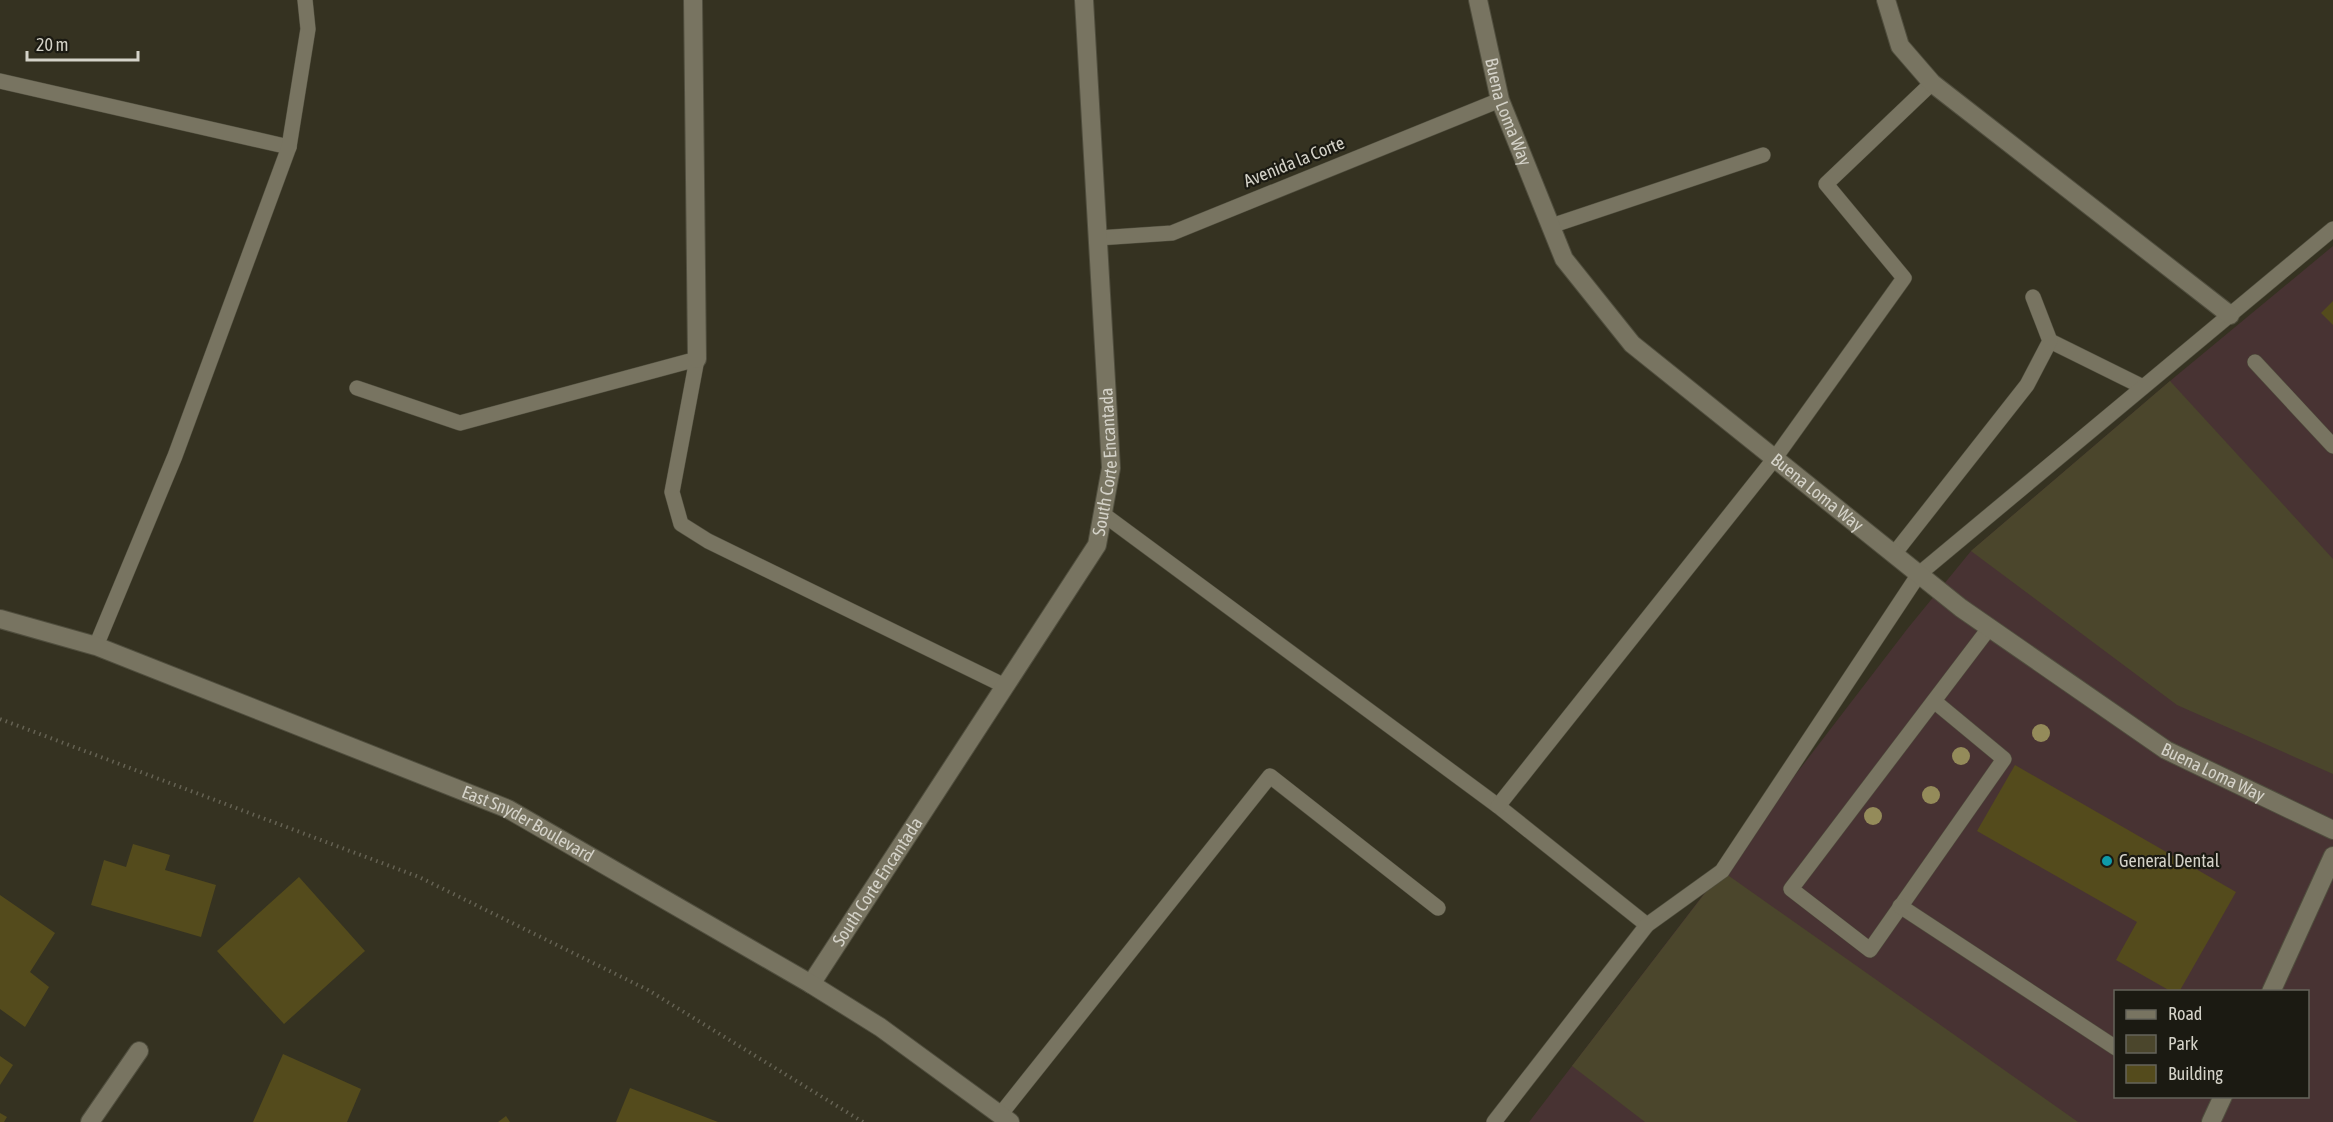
<svg xmlns="http://www.w3.org/2000/svg" width="2333" height="1122" viewBox="0 0 2333 1122" font-family="'Asap Condensed',sans-serif">
	<style>
		.commercial { fill: #483333; fill-rule: evenodd }
		.green { fill: #4b462c }
		.building { fill: #544b1c }
		.lines { fill: none; stroke-linecap: round; stroke-linejoin: round }
		.service-casing { stroke: #504e3e; stroke-width: 16 }
		.minor-casing { stroke: #504e3e; stroke-width: 20 }
		.tertiary-casing { stroke: #504e3e; stroke-width: 20 }
		.path { stroke: #656253; stroke-width: 4; stroke-dasharray: 1.5 4.5; stroke-linecap: butt }
		.service { stroke: #787461; stroke-width: 15 }
		.minor { stroke: #787461; stroke-width: 18 }
		.tertiary { stroke: #787461; stroke-width: 18 }
		.tree { fill: #948b5a }
		.culture-dot { fill: #0f9aa8; stroke: #1b1a12; stroke-width: 2 }
		.labels { text-anchor: middle; stroke-width: 4.5; stroke-linejoin: round; paint-order: stroke }
		.street-label { font-size: 18px; fill: #d4d2c8; stroke: #1b1a12 }
		.poi-label { font-size: 18px; fill: #d4d2c8; stroke: #1b1a12; text-anchor: start }
	</style>
	<rect width="100%" height="100%" fill="#353221"/>
	<path class="commercial" d="M 2333,246 L 2333,1122 L 1529,1122 L 1908,628 L 1971,551 L 2170,381 ZM 2116,992 L 2308,992 L 2308,1096 L 2116,1096 Z"/>
	<g class="green">
		<path d="M 2170,381 L 2333,559 L 2333,774 L 2177,705 L 1971,551 Z"/>
		<path d="M 1722,871 L 2078,1122 L 1645,1122 L 1572,1066 Z"/>
	</g>
	<g class="building">
		<path d="M 2333,301 L 2333,325 L 2321,313 Z"/>
		<path d="M 2015,765 L 2236,892 L 2179,992 L 2172,992 L 2116,960 L 2137,922 L 1977,831 Z"/>
		<path d="M 133,844 L 170,855 L 165,870 L 216,885 L 201,937 L 91,905 L 104,860 L 126,867 Z"/>
		<path d="M 299,877 L 365,951 L 284,1024 L 217,951 Z"/>
		<path d="M 0,895 L 55,933 L 30,972 L 49,987 L 25,1027 L 0,1009 Z"/>
		<path d="M 283,1054 L 361,1089 L 347,1122 L 253,1122 Z"/>
		<path d="M 0,1056 L 13,1065 L 0,1085 Z"/>
		<path d="M 630,1088 L 718,1122 L 616,1122 Z"/>
		<path d="M 0,1113 L 7,1117 L 4,1122 L 0,1122 Z"/>
		<path d="M 506,1116 L 510,1122 L 498,1122 Z"/>
	</g>
	<g class="lines">
		<g class="service-casing">
			<g id="service">
				<path d="M 0,81 L 289,147"/>
				<path d="M 1551,226 L 1763,155"/>
				<path d="M 1098,238 L 1172,233 L 1500,100"/>
				<path d="M 2050,341 L 2143,387"/>
				<path d="M 2255,362 L 2333,446"/>
				<path d="M 357,388 L 460,423 L 697,359 L 672,492 L 681,524 L 708,541 L 1005,686"/>
				<path d="M 1103,514 L 1498,806 L 1647,925"/>
				<path d="M 1894,554 L 2027,385 L 2050,341 L 2033,297"/>
				<path d="M 96,646 L 175,456 L 289,147 L 308,29 L 305,0"/>
				<path d="M 1934,701 L 2004,759 L 1870,950 L 1791,889 L 1990,627"/>
				<path d="M 1498,806 L 1775,458 L 1904,278 L 1826,184 L 1932,83"/>
				<path d="M 1900,906 L 2116,1048"/>
				<path d="M 1000,1115 L 1270,776 L 1438,908"/>
				<path d="M 1494,1122 L 1647,925 L 1722,871 L 1919,574 L 2333,229"/>
			</g>
		</g>
		<g class="minor-casing">
			<g id="minor">
				<path d="M 693,0 L 697,359"/>
				<path id="s1" d="M 1478,0 L 1500,100 L 1564,259 L 1632,344 L 1961,608 L 2166,750 L 2333,830"/>
				<path d="M 1886,0 L 1900,46 L 1932,83 L 2230,315"/>
				<path id="s2" d="M 811,984 L 1097,545 L 1111,468 L 1084,0"/>
				<path d="M 2271,992 L 2333,856"/>
				<path d="M 90,1122 L 139,1051"/>
				<path d="M 2211,1122 L 2223,1096"/>
			</g>
		</g>
		<g class="tertiary-casing">
			<g id="tertiary">
				<path id="s3" d="M 0,619 L 96,646 L 508,809 L 811,984 L 880,1027 L 1010,1122"/>
			</g>
		</g>
		<path class="path" d="M 0,719 L 419,877 L 648,990 L 863,1122"/>
		<use href="#service" class="service"/>
		<use href="#minor" class="minor"/>
		<use href="#tertiary" class="tertiary"/>
	</g>
	<g class="tree">
		<circle cx="2041" cy="733" r="9"/>
		<circle cx="1961" cy="756" r="9"/>
		<circle cx="1931" cy="795" r="9"/>
		<circle cx="1873" cy="816" r="9"/>
	</g>
	<circle class="culture-dot" cx="2107" cy="861" r="6"/>
	<g class="labels">
		<g class="street-label">
			<text dy="6" stroke="none"><textPath href="#s1" startOffset="116">Buena Loma Way</textPath></text>
			<text transform="translate(1294 162) rotate(-22)" y="6">Avenida la Corte</text>
			<text dy="6" stroke="none"><textPath href="#s2" startOffset="608">South Corte Encantada</textPath></text>
			<text dy="6" stroke="none"><textPath href="#s1" startOffset="620">Buena Loma Way</textPath></text>
			<text dy="6" stroke="none"><textPath href="#s1" startOffset="1106">Buena Loma Way</textPath></text>
			<text dy="6" stroke="none"><textPath href="#s3" startOffset="567">East Snyder Boulevard</textPath></text>
			<text dy="6" stroke="none"><textPath href="#s2" startOffset="122">South Corte Encantada</textPath></text>
		</g>
		<g class="poi-label">
			<text x="2119" y="867">General Dental</text>
		</g>
	</g>
	<rect x="2114" y="990" width="195" height="108" fill="#1b1a12" stroke="#65645b" stroke-width="1.5"/>
	<rect x="2126" y="1010" width="30" height="9" fill="#787461" stroke="#65645b" stroke-width="1.5"/>
	<text x="2168" y="1020" font-size="18" fill="#d4d2c8">Road</text>
	<rect x="2126" y="1035" width="30" height="18" fill="#4b462c" stroke="#65645b" stroke-width="1.5"/>
	<text x="2168" y="1050" font-size="18" fill="#d4d2c8">Park</text>
	<rect x="2126" y="1065" width="30" height="18" fill="#544b1c" stroke="#65645b" stroke-width="1.5"/>
	<text x="2168" y="1080" font-size="18" fill="#d4d2c8">Building</text>
	<path d="M27 51v9h111v-9" fill="none" stroke="#d4d2c8" stroke-width="3"/>
	<text x="36" y="51" font-size="18" fill="#d4d2c8" stroke="#1b1a12" stroke-width="4.5" paint-order="stroke">20 m</text>
</svg>
